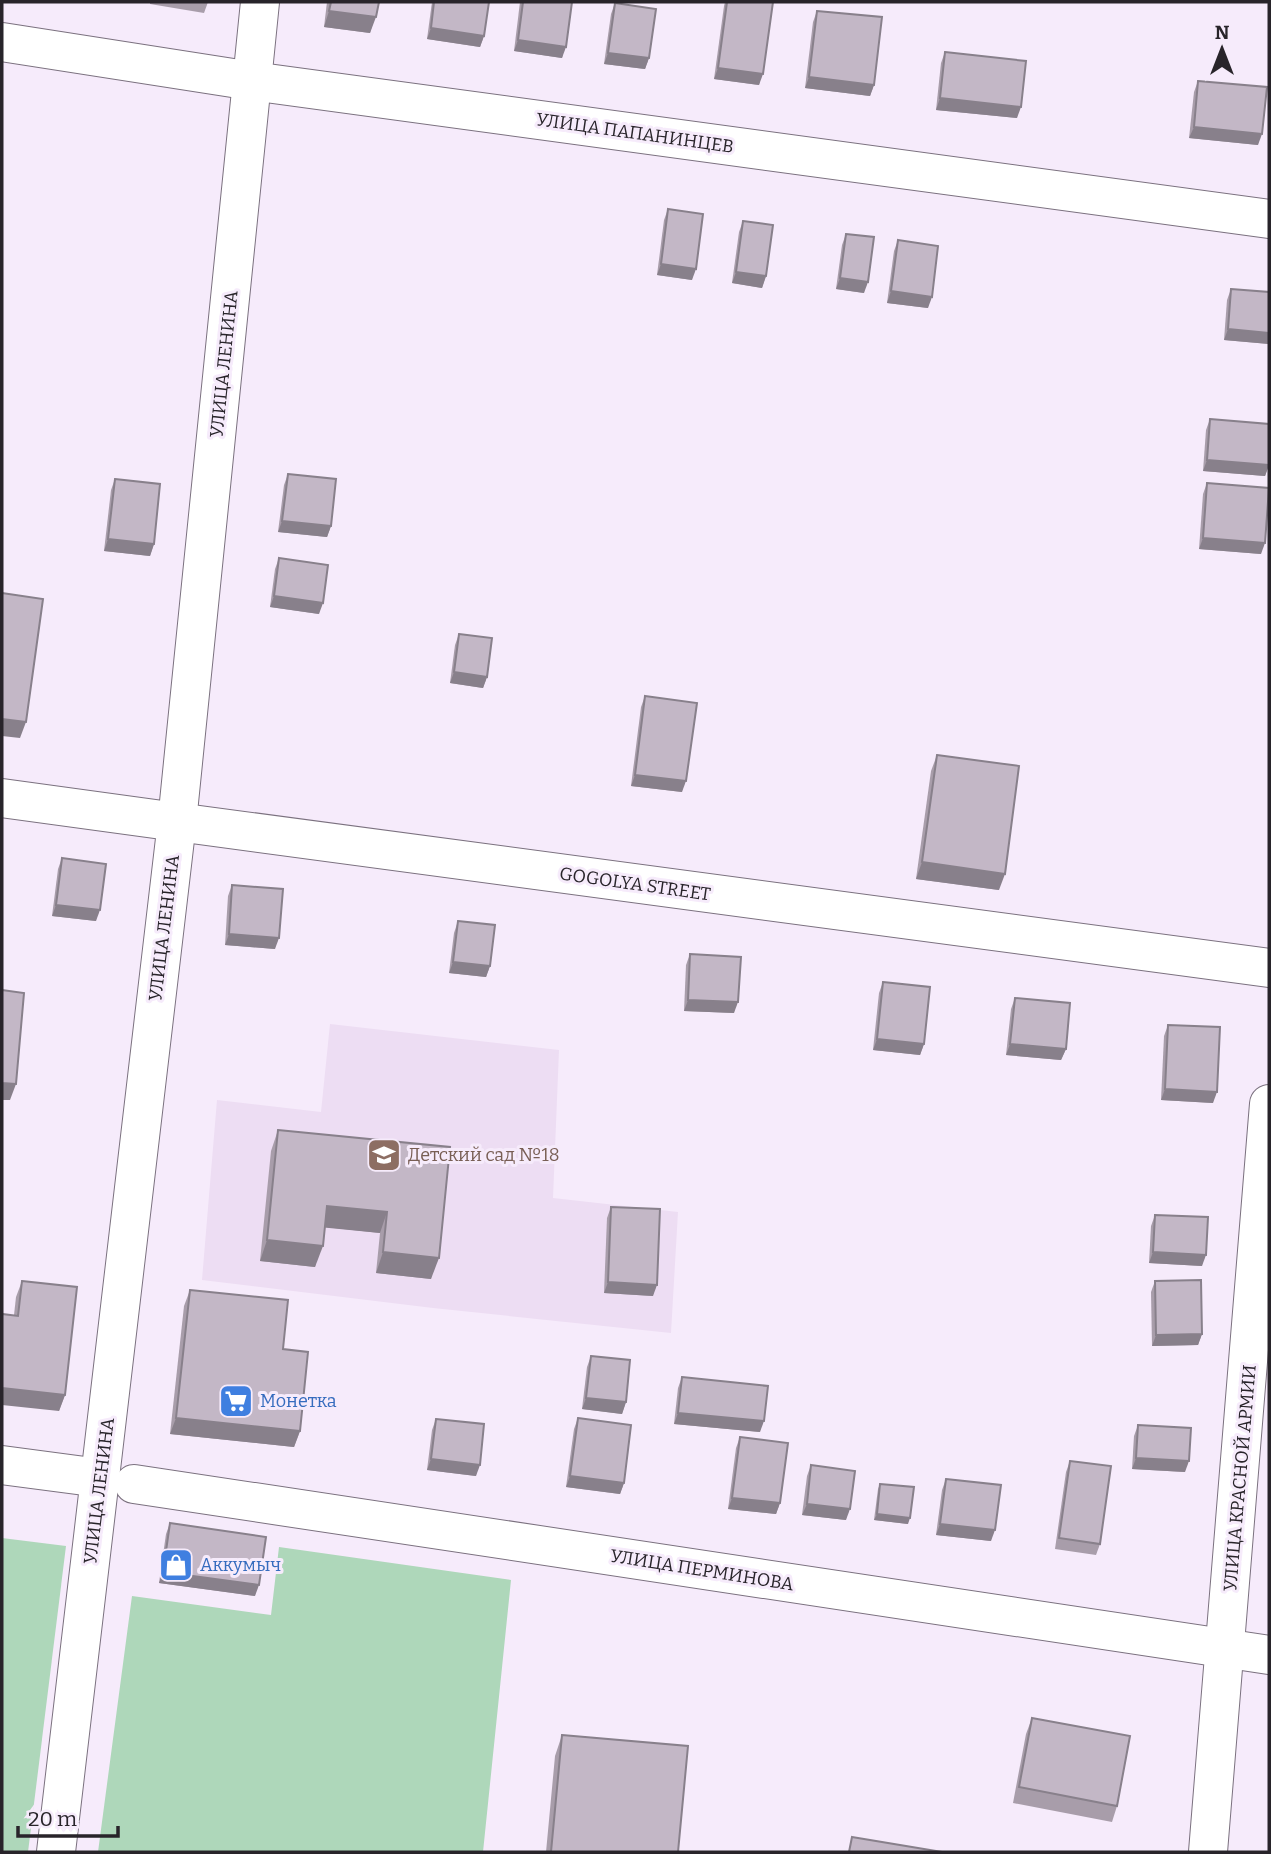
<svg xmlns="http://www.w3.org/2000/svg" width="1271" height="1854" viewBox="0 0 1271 1854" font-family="Bitter,serif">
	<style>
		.built { fill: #edddf3 }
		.green { fill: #aed7ba }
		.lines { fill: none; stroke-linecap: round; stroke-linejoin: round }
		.minor-casing { stroke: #7b717f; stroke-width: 40 }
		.tertiary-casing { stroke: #7b717f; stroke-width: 40 }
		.minor { stroke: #fff; stroke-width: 38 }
		.tertiary { stroke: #fff; stroke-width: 38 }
		.wall { fill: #a89daa }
		.shaded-wall { fill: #88808b }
		.building { fill: #c3b7c6; stroke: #88808b; stroke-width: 2 }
		.labels { text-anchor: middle; stroke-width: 6; stroke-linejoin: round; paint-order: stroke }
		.street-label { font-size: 18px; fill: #28242a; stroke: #f6ebfb }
		.education-label { font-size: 18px; fill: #785e54; stroke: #f6ebfb; text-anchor: start }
		.shop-label { font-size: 18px; fill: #366cbe; stroke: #f6ebfb; text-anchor: start }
	</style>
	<rect width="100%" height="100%" fill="#f6ebfb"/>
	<path class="built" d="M 330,1024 L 559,1050 L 553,1198 L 678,1212 L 671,1333 L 433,1308 L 202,1280 L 217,1100 L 321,1112 Z"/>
	<g class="green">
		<path d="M 2,1538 L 66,1546 L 28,1852 L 2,1852 Z"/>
		<path d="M 279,1547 L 511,1580 L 483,1852 L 98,1852 L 132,1596 L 271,1615 Z"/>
	</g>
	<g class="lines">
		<g class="minor-casing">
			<g id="minor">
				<path d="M 2,42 L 252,81 L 1269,219"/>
				<path d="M 2,798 L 177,822"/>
				<path d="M 2,1465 L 100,1478"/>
				<path d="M 134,1484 L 1269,1655"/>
				<path d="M 1208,1852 L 1269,1104"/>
			</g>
		</g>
		<g class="tertiary-casing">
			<g id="tertiary">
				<path d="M 177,822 L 1269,968"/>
				<path d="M 56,1852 L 177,822 L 260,2"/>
			</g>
		</g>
		<use href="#minor" class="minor"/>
		<use href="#tertiary" class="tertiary"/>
	</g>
	<g class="wall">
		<path d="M 150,2 L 208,2 L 204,13 L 150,4 Z"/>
		<path d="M 327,2 L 379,2 L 370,33 L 324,27 Z"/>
		<path d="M 432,2 L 489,2 L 484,36 L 480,47 L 427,39 Z"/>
		<path d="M 520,2 L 572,2 L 562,58 L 514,51 Z"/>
		<path d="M 725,2 L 773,2 L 759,85 L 714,79 L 724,6 Z"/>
		<path d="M 615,3 L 649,58 L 645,69 L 604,64 L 611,14 Z"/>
		<path d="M 817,11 L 874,85 L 870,96 L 805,88 L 813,22 Z"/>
		<path d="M 945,52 L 1017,118 L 936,110 L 941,63 Z"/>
		<path d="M 1198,81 L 1258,145 L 1189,138 L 1194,92 Z"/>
		<path d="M 668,209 L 692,280 L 657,275 L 664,220 Z"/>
		<path d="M 743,221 L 766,276 L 762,288 L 732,283 L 739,232 Z"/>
		<path d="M 846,234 L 864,293 L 836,289 L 842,245 Z"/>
		<path d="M 898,240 L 928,308 L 887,303 L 894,251 Z"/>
		<path d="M 1231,289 L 1269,292 L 1269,344 L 1224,340 L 1227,300 Z"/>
		<path d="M 1210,419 L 1269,465 L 1265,476 L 1203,471 L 1206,430 Z"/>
		<path d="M 288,474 L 331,526 L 327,537 L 278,532 L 284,485 Z"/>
		<path d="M 115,479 L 154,544 L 150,556 L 104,551 L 111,490 Z"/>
		<path d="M 1207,483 L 1261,554 L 1199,549 L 1203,494 Z"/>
		<path d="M 279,558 L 319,614 L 270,607 L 275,569 Z"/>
		<path d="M 459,634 L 487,677 L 483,688 L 450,683 L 455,645 Z"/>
		<path d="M 645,696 L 682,792 L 631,786 L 641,707 Z"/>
		<path d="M 937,755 L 999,890 L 916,879 L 931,771 Z"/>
		<path d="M 62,858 L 96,921 L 52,916 L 58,869 Z"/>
		<path d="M 232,885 L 275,949 L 225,945 L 228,896 Z"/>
		<path d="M 458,921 L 490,966 L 486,977 L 449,973 L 454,933 Z"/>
		<path d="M 690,954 L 734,1013 L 684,1011 L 686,965 Z"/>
		<path d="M 883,982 L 924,1044 L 920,1055 L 873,1050 L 879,993 Z"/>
		<path d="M 1015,998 L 1066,1049 L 1061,1060 L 1006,1055 L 1011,1009 Z"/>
		<path d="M 1168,1025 L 1213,1103 L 1161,1100 L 1164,1036 Z"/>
		<path d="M 278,1130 L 450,1147 L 431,1279 L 376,1273 L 380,1233 L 325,1227 L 315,1267 L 260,1261 L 271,1151 Z"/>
		<path d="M 611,1207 L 653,1296 L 604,1293 L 607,1218 Z"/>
		<path d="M 1155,1215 L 1202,1266 L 1149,1263 L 1151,1226 Z"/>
		<path d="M 22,1281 L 65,1395 L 59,1411 L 14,1315 L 16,1297 Z"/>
		<path d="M 1155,1281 L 1202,1334 L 1198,1345 L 1152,1346 L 1151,1292 Z"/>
		<path d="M 190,1290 L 300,1431 L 294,1447 L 170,1434 L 184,1306 Z"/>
		<path d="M 591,1356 L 626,1402 L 622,1414 L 582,1409 L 587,1367 Z"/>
		<path d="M 682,1377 L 760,1432 L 674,1424 L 678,1388 Z"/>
		<path d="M 578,1418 L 624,1483 L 620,1494 L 566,1487 L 574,1429 Z"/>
		<path d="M 436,1419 L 476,1476 L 427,1470 L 432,1430 Z"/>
		<path d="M 1138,1425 L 1185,1472 L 1132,1469 L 1134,1436 Z"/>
		<path d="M 740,1437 L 780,1503 L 776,1514 L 728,1509 L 736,1448 Z"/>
		<path d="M 1070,1461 L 1100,1544 L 1096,1555 L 1055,1549 L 1066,1472 Z"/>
		<path d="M 811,1465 L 846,1520 L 802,1515 L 807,1476 Z"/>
		<path d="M 946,1479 L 991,1541 L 936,1535 L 942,1490 Z"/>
		<path d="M 880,1484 L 908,1524 L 874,1520 L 878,1489 Z"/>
		<path d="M 170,1523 L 255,1596 L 159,1583 L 166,1534 Z"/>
		<path d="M 1032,1718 L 1117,1806 L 1112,1822 L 1013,1803 L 1026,1734 Z"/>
		<path d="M 562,1735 L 678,1852 L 546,1852 L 555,1756 Z"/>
	</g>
	<g class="shaded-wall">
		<path d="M 329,11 L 376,17 L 370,33 L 324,27 Z"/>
		<path d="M 431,28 L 484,36 L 480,47 L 427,39 Z"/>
		<path d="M 518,40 L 566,47 L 562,58 L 514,51 Z"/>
		<path d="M 608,53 L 649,58 L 645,69 L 604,64 Z"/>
		<path d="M 718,68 L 763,74 L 759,85 L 714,79 Z"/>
		<path d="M 809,77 L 874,85 L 870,96 L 805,88 Z"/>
		<path d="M 940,98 L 1021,107 L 1017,118 L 936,110 Z"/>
		<path d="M 1194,127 L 1262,134 L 1258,145 L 1189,138 Z"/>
		<path d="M 661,264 L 696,269 L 692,280 L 657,275 Z"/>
		<path d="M 736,272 L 766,276 L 762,288 L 732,283 Z"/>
		<path d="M 840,278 L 868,282 L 864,293 L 836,289 Z"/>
		<path d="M 891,291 L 932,297 L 928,308 L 887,303 Z"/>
		<path d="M 1228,329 L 1269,333 L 1269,344 L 1224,340 Z"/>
		<path d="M 1207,460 L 1269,465 L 1265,476 L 1203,471 Z"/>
		<path d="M 282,521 L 331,526 L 327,537 L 278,532 Z"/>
		<path d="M 1203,538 L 1265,543 L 1261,554 L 1199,549 Z"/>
		<path d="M 108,539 L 154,544 L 150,556 L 104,551 Z"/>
		<path d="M 274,596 L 323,603 L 319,614 L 270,607 Z"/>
		<path d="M 454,672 L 487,677 L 483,688 L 450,683 Z"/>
		<path d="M 2,719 L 26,722 L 20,738 L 2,736 Z"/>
		<path d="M 635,775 L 686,781 L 682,792 L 631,786 Z"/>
		<path d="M 922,862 L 1005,874 L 999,890 L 916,879 Z"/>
		<path d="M 56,905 L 100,910 L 96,921 L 52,916 Z"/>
		<path d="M 229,934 L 279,938 L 275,949 L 225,945 Z"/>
		<path d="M 453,962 L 490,966 L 486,977 L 449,973 Z"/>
		<path d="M 688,1000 L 738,1002 L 734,1013 L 684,1011 Z"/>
		<path d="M 877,1039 L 924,1044 L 920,1055 L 873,1050 Z"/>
		<path d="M 1010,1044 L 1066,1049 L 1061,1060 L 1006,1055 Z"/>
		<path d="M 2,1083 L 16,1084 L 10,1100 L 2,1100 Z"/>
		<path d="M 1165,1089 L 1217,1092 L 1213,1103 L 1161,1100 Z"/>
		<path d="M 327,1206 L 387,1212 L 380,1233 L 319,1227 Z"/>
		<path d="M 267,1240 L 323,1246 L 315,1267 L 260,1261 Z"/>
		<path d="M 383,1252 L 439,1258 L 431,1279 L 376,1273 Z"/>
		<path d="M 1153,1252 L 1206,1255 L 1202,1266 L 1149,1263 Z"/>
		<path d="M 608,1282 L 657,1285 L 653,1296 L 604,1293 Z"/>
		<path d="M 1202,1334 L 1198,1345 L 1152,1346 L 1156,1335 Z"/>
		<path d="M 2,1388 L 65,1395 L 59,1411 L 2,1405 Z"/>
		<path d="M 586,1398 L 626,1402 L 622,1414 L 582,1409 Z"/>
		<path d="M 678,1413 L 764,1421 L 760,1432 L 674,1424 Z"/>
		<path d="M 176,1418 L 300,1431 L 294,1447 L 170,1434 Z"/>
		<path d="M 1136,1458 L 1189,1461 L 1185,1472 L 1132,1469 Z"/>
		<path d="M 431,1459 L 480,1465 L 476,1476 L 427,1470 Z"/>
		<path d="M 570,1476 L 624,1483 L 620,1494 L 566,1487 Z"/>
		<path d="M 732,1498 L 780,1503 L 776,1514 L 728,1509 Z"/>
		<path d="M 807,1504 L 850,1509 L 846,1520 L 802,1515 Z"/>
		<path d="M 877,1514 L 910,1518 L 908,1524 L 874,1520 Z"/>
		<path d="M 940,1524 L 995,1530 L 991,1541 L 936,1535 Z"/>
		<path d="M 163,1572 L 259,1585 L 255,1596 L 159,1583 Z"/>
	</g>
	<g class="building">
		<path d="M 331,2 L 379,2 L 376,17 L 329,11 Z"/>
		<path d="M 434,2 L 489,2 L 484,36 L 431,28 Z"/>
		<path d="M 523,2 L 572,2 L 566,47 L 518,40 Z"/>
		<path d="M 727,2 L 773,2 L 763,74 L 718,68 Z"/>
		<path d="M 615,3 L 656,9 L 649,58 L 608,53 Z"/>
		<path d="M 817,11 L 882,17 L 874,85 L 809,77 Z"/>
		<path d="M 945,52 L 1026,61 L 1021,107 L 940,98 Z"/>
		<path d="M 1198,81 L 1267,87 L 1262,134 L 1194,127 Z"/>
		<path d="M 668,209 L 703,214 L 696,269 L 661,264 Z"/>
		<path d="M 743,221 L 773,225 L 766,276 L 736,272 Z"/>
		<path d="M 846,234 L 874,237 L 868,282 L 840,278 Z"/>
		<path d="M 898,240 L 938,246 L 932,297 L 891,291 Z"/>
		<path d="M 1231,289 L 1269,292 L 1269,333 L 1228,329 Z"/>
		<path d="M 1210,419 L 1269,424 L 1269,465 L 1207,460 Z"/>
		<path d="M 288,474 L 336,479 L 331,526 L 282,521 Z"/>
		<path d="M 115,479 L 160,484 L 154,544 L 108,539 Z"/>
		<path d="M 1207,483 L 1269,488 L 1265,543 L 1203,538 Z"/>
		<path d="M 279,558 L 328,565 L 323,603 L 274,596 Z"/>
		<path d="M 2,593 L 43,599 L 26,722 L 2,719 Z"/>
		<path d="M 459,634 L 492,638 L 487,677 L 454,672 Z"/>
		<path d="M 645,696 L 697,703 L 686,781 L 635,775 Z"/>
		<path d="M 937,755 L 1019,766 L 1005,874 L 922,862 Z"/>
		<path d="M 62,858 L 106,864 L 100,910 L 56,905 Z"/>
		<path d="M 232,885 L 283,889 L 279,938 L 229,934 Z"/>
		<path d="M 458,921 L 495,925 L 490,966 L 453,962 Z"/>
		<path d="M 690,954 L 741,957 L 738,1002 L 688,1000 Z"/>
		<path d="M 883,982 L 930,987 L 924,1044 L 877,1039 Z"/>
		<path d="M 2,990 L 24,993 L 16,1084 L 2,1083 Z"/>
		<path d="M 1015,998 L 1070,1003 L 1066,1049 L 1010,1044 Z"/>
		<path d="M 1168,1025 L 1220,1027 L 1217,1092 L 1165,1089 Z"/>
		<path d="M 278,1130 L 450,1147 L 439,1258 L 383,1252 L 387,1212 L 327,1206 L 323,1246 L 267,1240 Z"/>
		<path d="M 611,1207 L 660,1209 L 657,1285 L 608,1282 Z"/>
		<path d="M 1155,1215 L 1208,1217 L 1206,1255 L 1153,1252 Z"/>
		<path d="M 1201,1280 L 1202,1334 L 1156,1335 L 1155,1281 Z"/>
		<path d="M 22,1281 L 77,1287 L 65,1395 L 2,1388 L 2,1314 L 18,1316 Z"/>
		<path d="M 190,1290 L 288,1300 L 283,1349 L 308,1352 L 300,1431 L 176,1418 Z"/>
		<path d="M 591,1356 L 630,1360 L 626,1402 L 586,1398 Z"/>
		<path d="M 682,1377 L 768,1386 L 764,1421 L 678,1413 Z"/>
		<path d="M 578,1418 L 631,1425 L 624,1483 L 570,1476 Z"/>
		<path d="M 436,1419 L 484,1424 L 480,1465 L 431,1459 Z"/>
		<path d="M 1138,1425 L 1191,1428 L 1189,1461 L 1136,1458 Z"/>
		<path d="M 740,1437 L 788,1443 L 780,1503 L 732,1498 Z"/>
		<path d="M 1070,1461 L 1111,1466 L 1100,1544 L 1059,1538 Z"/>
		<path d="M 811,1465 L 855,1471 L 850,1509 L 807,1504 Z"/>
		<path d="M 946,1479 L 1001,1485 L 995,1530 L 940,1524 Z"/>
		<path d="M 880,1484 L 914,1487 L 910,1518 L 877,1514 Z"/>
		<path d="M 170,1523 L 266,1537 L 259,1585 L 163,1572 Z"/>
		<path d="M 1032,1718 L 1130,1736 L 1117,1806 L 1019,1787 Z"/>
		<path d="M 562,1735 L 688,1746 L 678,1852 L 551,1852 Z"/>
		<path d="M 852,1837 L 942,1852 L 849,1852 Z"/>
	</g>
	<defs>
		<g id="school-square" transform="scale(1.75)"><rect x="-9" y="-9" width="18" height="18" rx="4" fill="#8d6e63" stroke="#f6ebfb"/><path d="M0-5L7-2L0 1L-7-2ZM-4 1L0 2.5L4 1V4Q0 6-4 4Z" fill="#fff"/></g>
		<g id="supermarket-square" transform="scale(1.75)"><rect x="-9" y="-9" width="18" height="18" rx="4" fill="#3f7fe0" stroke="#f6ebfb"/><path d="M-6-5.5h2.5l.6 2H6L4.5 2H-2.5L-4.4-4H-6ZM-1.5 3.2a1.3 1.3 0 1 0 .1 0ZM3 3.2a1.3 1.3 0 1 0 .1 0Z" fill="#fff"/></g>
		<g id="shop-square" transform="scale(1.75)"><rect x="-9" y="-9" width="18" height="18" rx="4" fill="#3f7fe0" stroke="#f6ebfb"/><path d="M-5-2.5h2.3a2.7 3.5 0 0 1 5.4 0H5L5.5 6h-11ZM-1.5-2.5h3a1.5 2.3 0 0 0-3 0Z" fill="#fff"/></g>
	</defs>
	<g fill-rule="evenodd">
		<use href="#school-square" x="384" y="1155"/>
		<use href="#supermarket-square" x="236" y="1401"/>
		<use href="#shop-square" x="176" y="1565"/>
	</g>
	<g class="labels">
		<g class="street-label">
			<text transform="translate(635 133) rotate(8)" y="6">УЛИЦА ПАПАНИНЦЕВ</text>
			<text transform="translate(224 364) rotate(-84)" y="6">УЛИЦА ЛЕНИНА</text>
			<text transform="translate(635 884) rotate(8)" y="6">GOGOLYA STREET</text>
			<text transform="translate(164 928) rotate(-83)" y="6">УЛИЦА ЛЕНИНА</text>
			<text transform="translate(1240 1478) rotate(-85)" y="6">УЛИЦА КРАСНОЙ АРМИИ</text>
			<text transform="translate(99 1491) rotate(-83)" y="6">УЛИЦА ЛЕНИНА</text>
			<text transform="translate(702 1570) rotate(9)" y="6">УЛИЦА ПЕРМИНОВА</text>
		</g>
		<g class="education-label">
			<text x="408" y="1161">Детский сад №18</text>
		</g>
		<g class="shop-label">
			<text x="260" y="1407">Монетка</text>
			<text x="200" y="1571">Аккумыч</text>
		</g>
	</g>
	<rect width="1271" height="1854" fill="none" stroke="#28242a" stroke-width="7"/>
	<g transform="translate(1222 49)" stroke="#f6ebfb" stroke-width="5" paint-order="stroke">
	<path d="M0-5L12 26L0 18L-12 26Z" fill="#28242a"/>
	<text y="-10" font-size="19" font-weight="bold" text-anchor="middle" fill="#28242a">N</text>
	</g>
	<path d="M18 1826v10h100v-10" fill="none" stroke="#28242a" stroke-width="3.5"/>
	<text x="28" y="1826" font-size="21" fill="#28242a" stroke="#f6ebfb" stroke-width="5" paint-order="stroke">20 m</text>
</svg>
